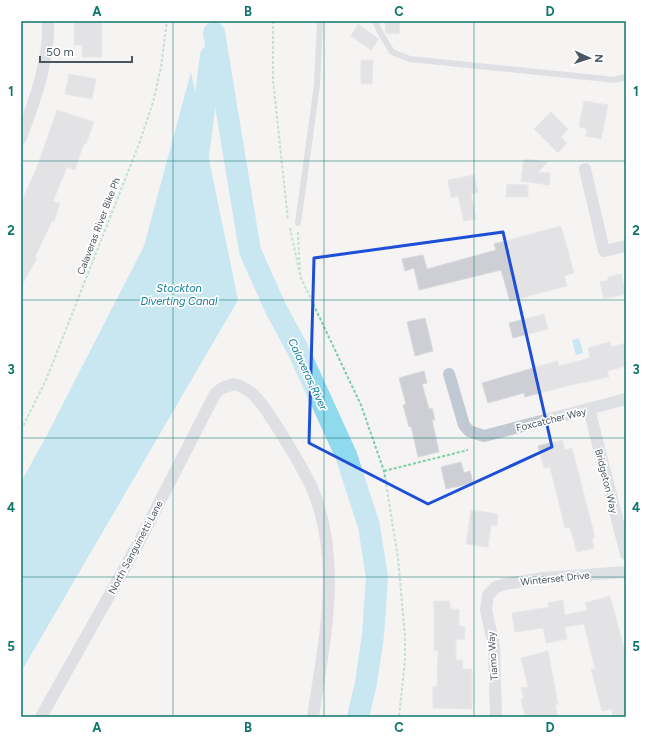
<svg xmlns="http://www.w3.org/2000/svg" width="647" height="738" viewBox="0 0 647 738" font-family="Figtree,sans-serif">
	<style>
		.water { fill: #90daee }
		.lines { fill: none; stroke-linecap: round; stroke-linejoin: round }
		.river { stroke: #90daee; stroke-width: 22 }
		.building { fill: #cdcfd5; stroke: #d7d9de }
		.path { stroke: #7ad0a6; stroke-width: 2; stroke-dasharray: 3 2; stroke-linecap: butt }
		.lane { stroke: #c1cad2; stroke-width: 6 }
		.street { stroke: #c1cad2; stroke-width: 12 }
		.marked { fill: none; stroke: #1d4ed8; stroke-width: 3; stroke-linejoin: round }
		.grid { fill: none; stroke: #0f766e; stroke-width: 1; stroke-opacity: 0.55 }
		.labels { text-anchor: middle; stroke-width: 3.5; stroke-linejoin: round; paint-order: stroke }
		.street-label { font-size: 10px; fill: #4a5661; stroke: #fff }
		.water-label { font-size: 11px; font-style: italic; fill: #0c7c9b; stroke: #fff }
		.neatline { fill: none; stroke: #0f766e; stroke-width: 1.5 }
		.grid-label { font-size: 13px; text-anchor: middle; font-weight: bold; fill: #0f766e }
	</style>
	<rect width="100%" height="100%" fill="#f5f3f3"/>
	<g class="water">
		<path d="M 191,72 L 238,300 L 21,672 L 21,482 L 47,435 L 144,246 Z"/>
		<path d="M 579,338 L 583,353 L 576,355 L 572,340 Z"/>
	</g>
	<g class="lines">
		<g class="river">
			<path d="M 214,33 L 250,251 L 275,307 L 298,350 L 346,455 L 369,526 L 377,577 L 373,635 L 366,683 L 358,717"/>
			<path d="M 198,155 L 211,56"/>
		</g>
	</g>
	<g class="building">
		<path d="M 75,21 L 102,21 L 102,57 L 82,57 L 82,45 L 74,45 Z"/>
		<path d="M 385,21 L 400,21 L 399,34 L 386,33 Z"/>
		<path d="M 358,24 L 379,39 L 371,50 L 351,36 Z"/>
		<path d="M 361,60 L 373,60 L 372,84 L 361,84 Z"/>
		<path d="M 69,74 L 96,79 L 92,99 L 65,94 Z"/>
		<path d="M 584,101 L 608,105 L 601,139 L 586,136 L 587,129 L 579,127 Z"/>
		<path d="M 57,110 L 94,122 L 86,144 L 84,143 L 75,170 L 67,167 L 53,201 L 60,203 L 54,222 L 52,221 L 35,257 L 37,258 L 21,287 L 21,203 L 37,167 Z"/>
		<path d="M 551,112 L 568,129 L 561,137 L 567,143 L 558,153 L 534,129 Z"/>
		<path d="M 524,159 L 548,162 L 538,172 L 550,173 L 549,185 L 521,181 Z"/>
		<path d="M 474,175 L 478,192 L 471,194 L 476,219 L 464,221 L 458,196 L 451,198 L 448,180 Z"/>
		<path d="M 507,184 L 528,185 L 528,197 L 506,197 Z"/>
		<path d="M 561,226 L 574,273 L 564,276 L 567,286 L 510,301 L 501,270 L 419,290 L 414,268 L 405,271 L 402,259 L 423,255 L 427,269 L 496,250 L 494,244 Z"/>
		<path d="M 621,274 L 626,294 L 604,299 L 600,282 L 608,280 L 608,277 Z"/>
		<path d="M 544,314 L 548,329 L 513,338 L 509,323 Z"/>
		<path d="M 425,318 L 433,351 L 415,356 L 407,322 Z"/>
		<path d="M 610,342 L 611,347 L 626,343 L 626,366 L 607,371 L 609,377 L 571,385 L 525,397 L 524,393 L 488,403 L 482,383 L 557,361 L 559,366 L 590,358 L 588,348 Z"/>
		<path d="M 424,371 L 427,383 L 422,384 L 429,409 L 432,408 L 435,420 L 432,420 L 439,452 L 418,457 L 411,426 L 409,427 L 403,405 L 406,404 L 399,378 Z"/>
		<path d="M 562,440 L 565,450 L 572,448 L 595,537 L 592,538 L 594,548 L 577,552 L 570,527 L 565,528 L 550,467 L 544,468 L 538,446 Z"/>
		<path d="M 461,462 L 464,473 L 470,471 L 473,483 L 446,489 L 441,467 Z"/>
		<path d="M 471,510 L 498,514 L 497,526 L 491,525 L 488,547 L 466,544 Z"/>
		<path d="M 610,596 L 626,656 L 626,717 L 613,717 L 612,709 L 602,711 L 591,669 L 595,669 L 584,624 L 565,627 L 567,639 L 546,643 L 543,628 L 515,632 L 512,613 L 549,607 L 548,603 L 563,600 L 565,615 L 587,610 L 585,603 Z"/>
		<path d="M 434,601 L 450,601 L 450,609 L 459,609 L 459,626 L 465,627 L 464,640 L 456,639 L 456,660 L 463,660 L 462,669 L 472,669 L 472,709 L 433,708 L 433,687 L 437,687 L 438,651 L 434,651 Z"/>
		<path d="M 548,651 L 558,704 L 555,705 L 558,717 L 525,717 L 521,699 L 524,699 L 521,688 L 528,687 L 521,658 Z"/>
	</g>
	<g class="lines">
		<g class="path">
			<path d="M 273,21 L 273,80 L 288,220"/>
			<path d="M 290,228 L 299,270"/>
			<path d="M 298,232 L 300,276 L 361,405 L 384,471 L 398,558 L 405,637 L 405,660 L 399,717"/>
			<path d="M 21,430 L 46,380 L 139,144 L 153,102 L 161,67 L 167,21"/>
			<path d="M 384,471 L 468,450"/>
		</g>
		<g class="lane">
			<path d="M 375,21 L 380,32 L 392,52 L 410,59 L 597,78 L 614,80 L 626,77"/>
			<path d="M 298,223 L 317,85 L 320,21"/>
		</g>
		<g class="street">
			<path d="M 21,138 C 34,101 50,61 48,21"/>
			<path d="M 585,169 L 604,251 L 626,246"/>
			<path d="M 449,374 L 464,425 L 469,431 L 484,436 L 626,399"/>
			<path d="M 589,409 L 626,554"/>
			<path d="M 41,717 L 137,546 L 215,394 L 222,388 L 234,384 C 256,389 267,412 279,430 C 291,449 303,468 312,488 C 343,561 324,642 313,717"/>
			<path d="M 496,717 L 494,646 L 486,610 L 488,595 L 496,587 L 505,584 L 544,578 L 626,572"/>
		</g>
	</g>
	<path d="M0 0H647V738H0ZM 503,232 L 552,447 L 428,504 L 309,443 L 314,258 Z" fill="#f5f3f3" fill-opacity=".55" fill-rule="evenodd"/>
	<path class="marked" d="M 503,232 L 552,447 L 428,504 L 309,443 L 314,258 Z"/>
	<path class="grid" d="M 173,21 L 173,717M 324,21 L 324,717M 474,21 L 474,717M 21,161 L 626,161M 21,300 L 626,300M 21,438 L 626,438M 21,577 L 626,577"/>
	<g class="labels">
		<g class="street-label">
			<text transform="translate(98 226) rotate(-69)" y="4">Calaveras River Bike Ph</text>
			<text transform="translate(551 419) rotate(-14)" y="4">Foxcatcher Way</text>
			<text transform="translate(607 481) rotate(76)" y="4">Bridgeton Way</text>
			<text transform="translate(135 547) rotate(-62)" y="4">North Sanguinetti Lane</text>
			<text transform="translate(555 578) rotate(-6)" y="4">Winterset Drive</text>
			<text transform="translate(492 656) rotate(-94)" y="4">Tiamo Way</text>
		</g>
		<g class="water-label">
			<text x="179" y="292">Stockton<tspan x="179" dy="13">Diverting Canal</tspan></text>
			<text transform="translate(308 374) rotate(65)" y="4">Calaveras River</text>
		</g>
	</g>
	<rect width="647" height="738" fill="none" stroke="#ffffff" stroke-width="44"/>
	<g transform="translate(589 58) rotate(93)" stroke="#ffffff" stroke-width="3" paint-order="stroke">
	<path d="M0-3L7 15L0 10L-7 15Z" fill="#4a5661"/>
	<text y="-6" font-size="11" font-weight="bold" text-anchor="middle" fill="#4a5661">N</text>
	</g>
	<path d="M40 56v6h92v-6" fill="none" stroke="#4a5661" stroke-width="2"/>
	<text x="46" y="56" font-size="12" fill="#4a5661" stroke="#ffffff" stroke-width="3" paint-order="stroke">50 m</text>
	<rect x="22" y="22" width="603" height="694" class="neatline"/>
	<g class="grid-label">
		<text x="97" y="16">A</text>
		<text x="248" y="16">B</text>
		<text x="399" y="16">C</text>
		<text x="550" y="16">D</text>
		<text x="11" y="96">1</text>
		<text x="636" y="96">1</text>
		<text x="11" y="235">2</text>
		<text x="636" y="235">2</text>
		<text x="11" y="374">3</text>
		<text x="636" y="374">3</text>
		<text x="11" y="512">4</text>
		<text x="636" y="512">4</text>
		<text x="11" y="651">5</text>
		<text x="636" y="651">5</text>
		<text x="97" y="732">A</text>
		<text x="248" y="732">B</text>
		<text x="399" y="732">C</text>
		<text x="550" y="732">D</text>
	</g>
</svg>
